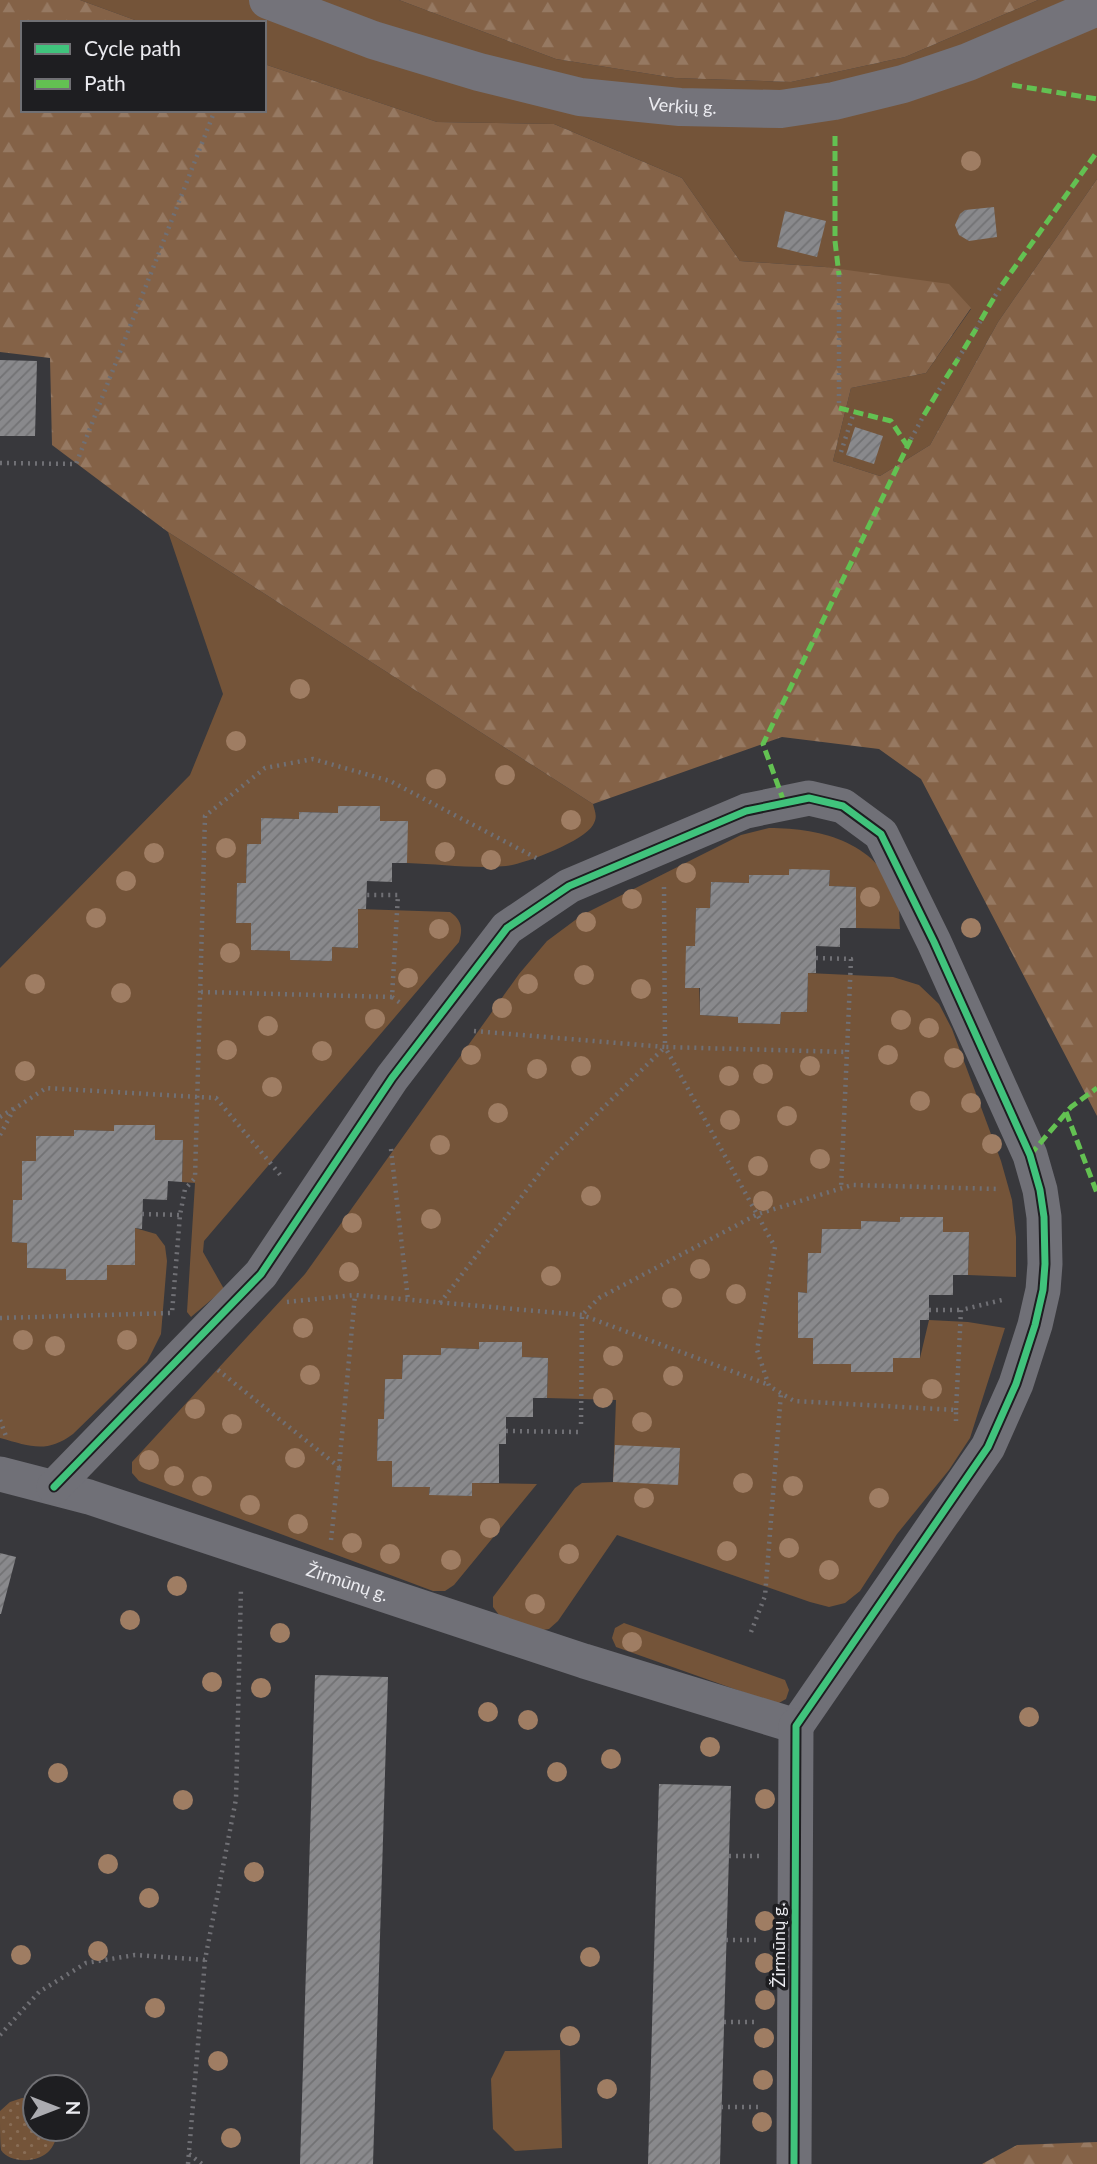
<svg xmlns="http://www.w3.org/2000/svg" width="1097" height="2164" viewBox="0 0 1097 2164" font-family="Lato,sans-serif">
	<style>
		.green { fill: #745439 }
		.forest { fill: url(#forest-firs) }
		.garden { fill: url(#garden-dots) }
		.building { fill: url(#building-hatch) }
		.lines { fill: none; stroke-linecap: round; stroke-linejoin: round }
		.path { stroke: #707075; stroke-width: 4.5; stroke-dasharray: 2 5; stroke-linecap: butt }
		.minor { stroke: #707077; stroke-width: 35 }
		.secondary { stroke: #74737a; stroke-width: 38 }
		.quiet { stroke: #63c152; stroke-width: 5; stroke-dasharray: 10 5; stroke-linecap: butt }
		.cycleway-casing { stroke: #1e1e21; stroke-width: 11 }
		.cycleway { stroke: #40c37c; stroke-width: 7 }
		.tree { fill: #9f7d63 }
		.labels { text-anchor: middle; stroke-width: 7; stroke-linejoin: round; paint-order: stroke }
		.street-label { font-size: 18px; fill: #ebebf0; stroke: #1e1e21 }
	</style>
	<defs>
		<pattern id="forest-firs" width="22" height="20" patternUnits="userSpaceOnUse" patternTransform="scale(1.75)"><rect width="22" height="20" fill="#846247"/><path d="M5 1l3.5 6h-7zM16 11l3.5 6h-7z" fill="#967962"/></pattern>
		<pattern id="garden-dots" width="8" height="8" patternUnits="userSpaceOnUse" patternTransform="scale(1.75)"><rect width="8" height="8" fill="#745439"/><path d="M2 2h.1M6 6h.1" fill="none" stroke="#886d56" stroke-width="1.8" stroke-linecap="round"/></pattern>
		<pattern id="building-hatch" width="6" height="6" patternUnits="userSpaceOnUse" patternTransform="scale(1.75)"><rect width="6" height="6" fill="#89898c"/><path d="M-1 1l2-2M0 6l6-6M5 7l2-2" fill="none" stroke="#727274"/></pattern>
	</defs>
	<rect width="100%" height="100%" fill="#38383c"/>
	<g class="green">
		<path d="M 80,0 L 399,0 L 556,59 L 675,78 L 791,82 L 905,57 L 1038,0 L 1097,0 L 1097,179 L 998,322 L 930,445 L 880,476 L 833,461 L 851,388 L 926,373 L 971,309 L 825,267 L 740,261 L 682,178 L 554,124 L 437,122 L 264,64 L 264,23 L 143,23 Z"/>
		<path d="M 168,532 L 593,804 C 595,812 598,817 593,825 C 584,841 525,864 506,866 C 474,869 439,864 407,863 L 407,821 L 380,821 L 379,806 L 339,806 L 338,813 L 300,812 L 299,819 L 261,818 L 261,844 L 247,844 L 246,883 L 237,883 L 236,923 L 251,923 L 252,950 L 290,951 L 290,960 L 331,961 L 332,947 L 358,948 L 358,909 L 450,912 C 462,920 463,929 459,942 L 204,1241 L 203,1252 L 224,1289 L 191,1317 L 187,1312 L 195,1183 L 182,1182 L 183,1141 L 155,1140 L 155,1125 L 115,1125 L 114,1131 L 75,1130 L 74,1136 L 37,1136 L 36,1161 L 22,1161 L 22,1200 L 13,1200 L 12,1242 L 27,1243 L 27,1268 L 66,1269 L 67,1280 L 107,1280 L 107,1265 L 135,1265 L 135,1228 L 156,1234 L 165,1246 L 167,1261 L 161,1334 L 147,1362 L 73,1434 C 46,1454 30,1446 0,1438 L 0,968 L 190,775 L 223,694 Z"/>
		<path d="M 769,828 C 823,828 880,843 898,901 C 900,910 899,920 900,929 L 856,928 L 856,887 L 829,886 L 830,870 L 789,870 L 789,875 L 749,875 L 749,883 L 711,882 L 710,908 L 696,908 C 695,944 700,979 700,1015 L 738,1017 L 739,1023 L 780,1024 L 781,1012 L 807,1012 L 808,973 L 893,977 L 919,985 L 939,1004 L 952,1029 L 1001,1161 L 1012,1200 L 1016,1237 L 1016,1277 L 968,1275 L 969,1232 L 943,1232 L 942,1217 L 900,1217 L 900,1222 L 861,1221 L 861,1229 L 822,1229 L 821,1253 L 808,1254 L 807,1293 L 799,1292 L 813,1338 L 813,1364 L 851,1364 L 851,1372 L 893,1372 L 893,1358 L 920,1358 L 929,1320 L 968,1322 L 1005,1328 L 970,1438 L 949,1470 L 897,1534 L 860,1591 L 845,1603 L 829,1607 L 810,1602 L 617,1535 L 558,1621 L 549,1629 L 537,1631 L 499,1615 L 493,1607 L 493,1597 L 575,1488 L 582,1483 L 613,1482 L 616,1400 L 547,1398 L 548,1358 L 522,1357 L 522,1342 L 480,1342 L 479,1349 L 442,1348 L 441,1355 L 403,1355 L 402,1379 L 385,1379 L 384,1419 L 378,1420 L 377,1460 L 392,1461 L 392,1486 L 430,1487 L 429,1494 L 472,1496 L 472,1483 L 537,1484 L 454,1585 L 445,1591 L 433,1591 L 139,1481 L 132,1473 L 132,1462 L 305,1274 L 519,974 L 547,941 L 582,915 L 741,835 Z"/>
		<path d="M 624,1623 L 785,1680 L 789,1690 L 786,1699 L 777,1704 L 616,1647 L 612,1638 L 615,1628 Z"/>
		<path d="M 560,2050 L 562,2148 L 515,2151 L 493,2129 L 491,2079 L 505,2051 Z"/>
	</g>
	<g class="forest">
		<path d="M 0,0 L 80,0 L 143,23 L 23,23 L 23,110 L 264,110 L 264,64 L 437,122 L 554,124 L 682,178 L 740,261 L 825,267 L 949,284 L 971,308 L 926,373 L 851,388 L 833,461 L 880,476 L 930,445 L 998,322 L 1097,179 L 1097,1116 L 921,779 L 879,749 L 782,737 L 593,804 L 168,532 L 52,445 L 50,358 L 0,352 Z"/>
		<path d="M 399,0 L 1038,0 L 905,57 L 791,82 L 675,78 L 556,59 Z"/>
		<path d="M 1097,2142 L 1097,2164 L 982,2164 L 1017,2145 Z"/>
	</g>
	<path class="garden" d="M 22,2098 L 35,2099 L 35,2129 L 57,2129 C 57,2137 55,2144 50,2150 C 40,2163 10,2164 1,2150 C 0,2141 0,2122 0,2111 L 10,2102 Z"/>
	<g class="building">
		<path d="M 994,207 L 997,237 L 969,241 L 959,235 L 955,225 L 960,214 L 965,210 Z"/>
		<path d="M 785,211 L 826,221 L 817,257 L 777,247 Z"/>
		<path d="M 0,360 L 37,361 L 35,436 L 0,436 Z"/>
		<path d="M 855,427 L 883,436 L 874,464 L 846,455 Z"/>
		<path d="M 338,806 L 380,806 L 380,821 L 408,821 L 407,863 L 392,863 L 392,882 L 367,881 L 366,909 L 358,909 L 358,948 L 332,947 L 332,961 L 290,960 L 290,951 L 251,950 L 251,923 L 236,923 L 237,883 L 246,883 L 247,844 L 261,844 L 261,818 L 299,819 L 299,812 L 338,813 Z"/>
		<path d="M 789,869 L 830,870 L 829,886 L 856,887 L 856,928 L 840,928 L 840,947 L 816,946 L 816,973 L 808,973 L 807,1012 L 781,1012 L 780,1024 L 738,1023 L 738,1017 L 700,1015 L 700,988 L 685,988 L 686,946 L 695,946 L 696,908 L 710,908 L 711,882 L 749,883 L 749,875 L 789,875 Z"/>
		<path d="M 114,1125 L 155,1125 L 155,1140 L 183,1140 L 182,1182 L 168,1181 L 167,1200 L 143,1199 L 142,1229 L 135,1228 L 135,1265 L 107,1265 L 107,1280 L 66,1280 L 66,1269 L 27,1268 L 27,1243 L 12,1242 L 13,1200 L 22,1200 L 22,1161 L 36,1161 L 36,1136 L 74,1136 L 74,1130 L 114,1131 Z"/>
		<path d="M 900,1217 L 943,1217 L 943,1232 L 969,1232 L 968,1275 L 953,1275 L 953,1295 L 929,1295 L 929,1320 L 920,1320 L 920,1358 L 893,1358 L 893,1372 L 851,1372 L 851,1364 L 813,1364 L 813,1338 L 798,1338 L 798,1292 L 807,1293 L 808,1253 L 821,1253 L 822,1229 L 861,1229 L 861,1221 L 900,1222 Z"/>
		<path d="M 479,1342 L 522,1342 L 522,1357 L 548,1358 L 547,1398 L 533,1398 L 533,1417 L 506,1417 L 506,1444 L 499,1444 L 499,1483 L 472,1483 L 472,1496 L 429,1495 L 430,1487 L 392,1487 L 392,1461 L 377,1461 L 378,1419 L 384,1419 L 385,1379 L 402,1379 L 403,1355 L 441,1355 L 441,1348 L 479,1349 Z"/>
		<path d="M 615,1445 L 680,1448 L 678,1485 L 613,1482 Z"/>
		<path d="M 0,1553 L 16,1557 L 1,1614 L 0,1614 Z"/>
		<path d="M 315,1675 L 388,1677 L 373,2164 L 300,2164 Z"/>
		<path d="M 659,1784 L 731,1786 L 720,2164 L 648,2164 Z"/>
	</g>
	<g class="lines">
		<g class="path">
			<path d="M 839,275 L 839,408"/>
			<path d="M 995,296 L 1002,285"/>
			<path d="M 976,329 L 981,320"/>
			<path d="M 958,359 L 964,349"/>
			<path d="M 939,390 L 946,378"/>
			<path d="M 911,439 L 924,415"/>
			<path d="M 841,452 L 854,412"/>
			<path d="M 0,463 L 76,464 L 215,110"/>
			<path d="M 664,887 L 665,1047"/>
			<path d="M 816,958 L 851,959 L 841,1188"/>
			<path d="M 201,992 L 392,997 L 398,895 L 366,895"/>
			<path d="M 392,997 L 403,1005"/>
			<path d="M 474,1031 L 665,1047 L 775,1247 L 757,1350 L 769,1386 L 794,1401 L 956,1410 L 956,1421"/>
			<path d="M 0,1117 L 13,1109"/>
			<path d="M 0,1135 L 14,1109 L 46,1088 L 216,1098 L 282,1177"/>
			<path d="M 391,1149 L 408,1300"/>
			<path d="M 142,1214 L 180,1215"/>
			<path d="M 287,1302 L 355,1295 L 582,1315 L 769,1385"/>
			<path d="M 440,1303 L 549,1161 L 665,1047 L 847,1052"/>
			<path d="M 929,1310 L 961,1310"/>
			<path d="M 0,1318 L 172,1313 L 180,1215 L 185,1189 L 195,1178 L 205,816 L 265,768 L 313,759 L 390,781 L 540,860"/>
			<path d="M 218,1370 L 339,1467 L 355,1295"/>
			<path d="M 956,1410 L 961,1310 L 1002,1300"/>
			<path d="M 0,1420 L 7,1439"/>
			<path d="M 581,1424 L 582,1315 L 599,1298 L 758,1214 L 852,1185 L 1000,1189"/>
			<path d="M 506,1431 L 579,1432"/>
			<path d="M 331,1540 L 339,1467"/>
			<path d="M 751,1632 L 765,1596 L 781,1393"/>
			<path d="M 729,1856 L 759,1856"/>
			<path d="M 726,1940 L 757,1940"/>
			<path d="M 724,2022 L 758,2022"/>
			<path d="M 0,2035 L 39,1992 L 86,1963 L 135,1955 L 205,1960"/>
			<path d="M 721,2107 L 759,2107"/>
			<path d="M 189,2154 L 202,2164"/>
			<path d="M 188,2164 L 205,1960 L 236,1799 L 241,1587"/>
		</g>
		<g class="minor">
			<path id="s1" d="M 0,1474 L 89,1497 L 584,1661 L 796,1726"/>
			<path d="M 54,1487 L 261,1274 L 392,1078 L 507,928 L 569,886 L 746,811 L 809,798 L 843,806 L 881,834 L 934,942 L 1030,1155 L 1040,1190 L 1044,1217 L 1045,1264 L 1043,1290 L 1035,1325 L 1016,1384 L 988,1447 L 796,1726"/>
			<path d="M 794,2164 L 796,1726"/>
		</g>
		<path class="secondary" id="s2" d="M 268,0 L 373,40 L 479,72 L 580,97 L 680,107 L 781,109 L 834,101 L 903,84 L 968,62 L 1097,7"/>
		<g class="quiet">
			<path d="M 1012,85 L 1097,99"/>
			<path d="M 835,136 L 835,241 L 839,275"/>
			<path d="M 1002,285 L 1097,152"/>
			<path d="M 981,320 L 995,296"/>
			<path d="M 964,349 L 976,329"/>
			<path d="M 946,378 L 958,359"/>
			<path d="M 839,408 L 891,421 L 908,447"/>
			<path d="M 924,415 L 939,390"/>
			<path d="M 784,802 L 763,744 L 911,439"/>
			<path d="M 1066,1112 L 1097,1193"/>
			<path d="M 1030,1155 L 1071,1107 L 1097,1088"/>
		</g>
		<g class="cycleway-casing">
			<path id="cycleway" d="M 54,1487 L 261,1274 L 392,1078 L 507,928 L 569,886 L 746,811 L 809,798 L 843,806 L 881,834 L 934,942 L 1030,1155 L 1040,1190 L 1044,1217 L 1045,1264 L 1043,1290 L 1035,1325 L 1016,1384 L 988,1447 L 796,1726 L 794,2164"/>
		</g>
		<use href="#cycleway" class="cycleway"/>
	</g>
	<g class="tree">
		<circle cx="971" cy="161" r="10"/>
		<circle cx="300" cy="689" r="10"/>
		<circle cx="236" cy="741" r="10"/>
		<circle cx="505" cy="775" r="10"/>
		<circle cx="436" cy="779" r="10"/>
		<circle cx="571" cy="820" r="10"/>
		<circle cx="226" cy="848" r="10"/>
		<circle cx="445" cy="852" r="10"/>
		<circle cx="154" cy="853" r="10"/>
		<circle cx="491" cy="860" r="10"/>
		<circle cx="686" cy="873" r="10"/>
		<circle cx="126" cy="881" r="10"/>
		<circle cx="870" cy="897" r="10"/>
		<circle cx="632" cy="899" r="10"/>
		<circle cx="96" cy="918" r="10"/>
		<circle cx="586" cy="922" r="10"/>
		<circle cx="971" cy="928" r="10"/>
		<circle cx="439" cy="929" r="10"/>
		<circle cx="230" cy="953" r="10"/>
		<circle cx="584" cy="975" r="10"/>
		<circle cx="408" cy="978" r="10"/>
		<circle cx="35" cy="984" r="10"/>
		<circle cx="528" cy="984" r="10"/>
		<circle cx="641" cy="989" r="10"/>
		<circle cx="121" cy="993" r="10"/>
		<circle cx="502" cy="1008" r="10"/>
		<circle cx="375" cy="1019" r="10"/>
		<circle cx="901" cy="1020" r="10"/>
		<circle cx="268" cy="1026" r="10"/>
		<circle cx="929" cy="1028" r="10"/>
		<circle cx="227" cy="1050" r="10"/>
		<circle cx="322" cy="1051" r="10"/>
		<circle cx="471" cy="1055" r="10"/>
		<circle cx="888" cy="1055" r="10"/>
		<circle cx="954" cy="1058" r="10"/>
		<circle cx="581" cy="1066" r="10"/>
		<circle cx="810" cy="1066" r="10"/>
		<circle cx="537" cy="1069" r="10"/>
		<circle cx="25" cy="1071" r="10"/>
		<circle cx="763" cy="1074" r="10"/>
		<circle cx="729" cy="1076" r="10"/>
		<circle cx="272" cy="1087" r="10"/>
		<circle cx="920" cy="1101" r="10"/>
		<circle cx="971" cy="1103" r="10"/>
		<circle cx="498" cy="1113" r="10"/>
		<circle cx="787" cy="1116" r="10"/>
		<circle cx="730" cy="1120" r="10"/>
		<circle cx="992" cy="1144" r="10"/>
		<circle cx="440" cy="1145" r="10"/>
		<circle cx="820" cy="1159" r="10"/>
		<circle cx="758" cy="1166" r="10"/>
		<circle cx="591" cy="1196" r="10"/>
		<circle cx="763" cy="1201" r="10"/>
		<circle cx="431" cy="1219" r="10"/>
		<circle cx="352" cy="1223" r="10"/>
		<circle cx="700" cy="1269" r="10"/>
		<circle cx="349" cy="1272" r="10"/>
		<circle cx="551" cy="1276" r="10"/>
		<circle cx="736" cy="1294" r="10"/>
		<circle cx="672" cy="1298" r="10"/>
		<circle cx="303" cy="1328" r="10"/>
		<circle cx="23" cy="1340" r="10"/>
		<circle cx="127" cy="1340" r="10"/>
		<circle cx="55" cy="1346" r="10"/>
		<circle cx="613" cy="1356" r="10"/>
		<circle cx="310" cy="1375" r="10"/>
		<circle cx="673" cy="1376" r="10"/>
		<circle cx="932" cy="1389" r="10"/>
		<circle cx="603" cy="1398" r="10"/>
		<circle cx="195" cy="1409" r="10"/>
		<circle cx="642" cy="1422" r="10"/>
		<circle cx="232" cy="1424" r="10"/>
		<circle cx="295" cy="1458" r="10"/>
		<circle cx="149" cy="1460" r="10"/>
		<circle cx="174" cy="1476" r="10"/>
		<circle cx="743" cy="1483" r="10"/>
		<circle cx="202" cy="1486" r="10"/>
		<circle cx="793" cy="1486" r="10"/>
		<circle cx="644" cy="1498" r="10"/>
		<circle cx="879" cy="1498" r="10"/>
		<circle cx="250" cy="1505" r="10"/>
		<circle cx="298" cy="1524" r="10"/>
		<circle cx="490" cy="1528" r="10"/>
		<circle cx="352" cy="1543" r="10"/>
		<circle cx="789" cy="1548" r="10"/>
		<circle cx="727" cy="1551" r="10"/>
		<circle cx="390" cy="1554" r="10"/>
		<circle cx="569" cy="1554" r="10"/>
		<circle cx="451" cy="1560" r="10"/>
		<circle cx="829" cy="1570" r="10"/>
		<circle cx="177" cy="1586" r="10"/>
		<circle cx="535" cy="1604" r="10"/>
		<circle cx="130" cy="1620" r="10"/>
		<circle cx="280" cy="1633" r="10"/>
		<circle cx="632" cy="1642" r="10"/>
		<circle cx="212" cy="1682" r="10"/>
		<circle cx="261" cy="1688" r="10"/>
		<circle cx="488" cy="1712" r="10"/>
		<circle cx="1029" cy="1717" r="10"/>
		<circle cx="528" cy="1720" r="10"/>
		<circle cx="710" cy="1747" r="10"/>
		<circle cx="611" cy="1759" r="10"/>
		<circle cx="557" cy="1772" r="10"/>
		<circle cx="58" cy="1773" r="10"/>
		<circle cx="765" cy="1799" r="10"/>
		<circle cx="183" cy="1800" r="10"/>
		<circle cx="108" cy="1864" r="10"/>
		<circle cx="254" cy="1872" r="10"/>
		<circle cx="149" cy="1898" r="10"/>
		<circle cx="765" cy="1921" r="10"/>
		<circle cx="98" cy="1951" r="10"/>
		<circle cx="21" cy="1955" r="10"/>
		<circle cx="590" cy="1957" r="10"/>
		<circle cx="765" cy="1963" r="10"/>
		<circle cx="765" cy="2000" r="10"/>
		<circle cx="155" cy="2008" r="10"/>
		<circle cx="570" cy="2036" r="10"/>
		<circle cx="764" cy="2038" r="10"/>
		<circle cx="218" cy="2061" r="10"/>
		<circle cx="763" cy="2080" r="10"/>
		<circle cx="607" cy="2089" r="10"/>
		<circle cx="762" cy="2122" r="10"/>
		<circle cx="231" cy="2138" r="10"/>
	</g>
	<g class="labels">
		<g class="street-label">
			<text dy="6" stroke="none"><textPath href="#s2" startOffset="430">Verkių g.</textPath></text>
			<text dy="6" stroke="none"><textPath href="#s1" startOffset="364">Žirmūnų g.</textPath></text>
			<text transform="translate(779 1945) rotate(-90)" y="6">Žirmūnų g.</text>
		</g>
	</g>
	<rect x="21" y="21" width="245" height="91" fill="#1e1e21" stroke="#707074" stroke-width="2"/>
	<rect x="35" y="44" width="35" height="10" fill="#40c37c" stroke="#707074" stroke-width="2"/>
	<text x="84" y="56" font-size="21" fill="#ebebf0">Cycle path</text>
	<rect x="35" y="79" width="35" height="10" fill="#63c152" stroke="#707074" stroke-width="2"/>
	<text x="84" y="91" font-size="21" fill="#ebebf0">Path</text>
	<g transform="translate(56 2108) rotate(90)"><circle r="33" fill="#1e1e21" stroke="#707074" stroke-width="2"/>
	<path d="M0-5L12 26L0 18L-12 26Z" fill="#acacb1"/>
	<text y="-10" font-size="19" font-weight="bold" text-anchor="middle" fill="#ebebf0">N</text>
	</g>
</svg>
